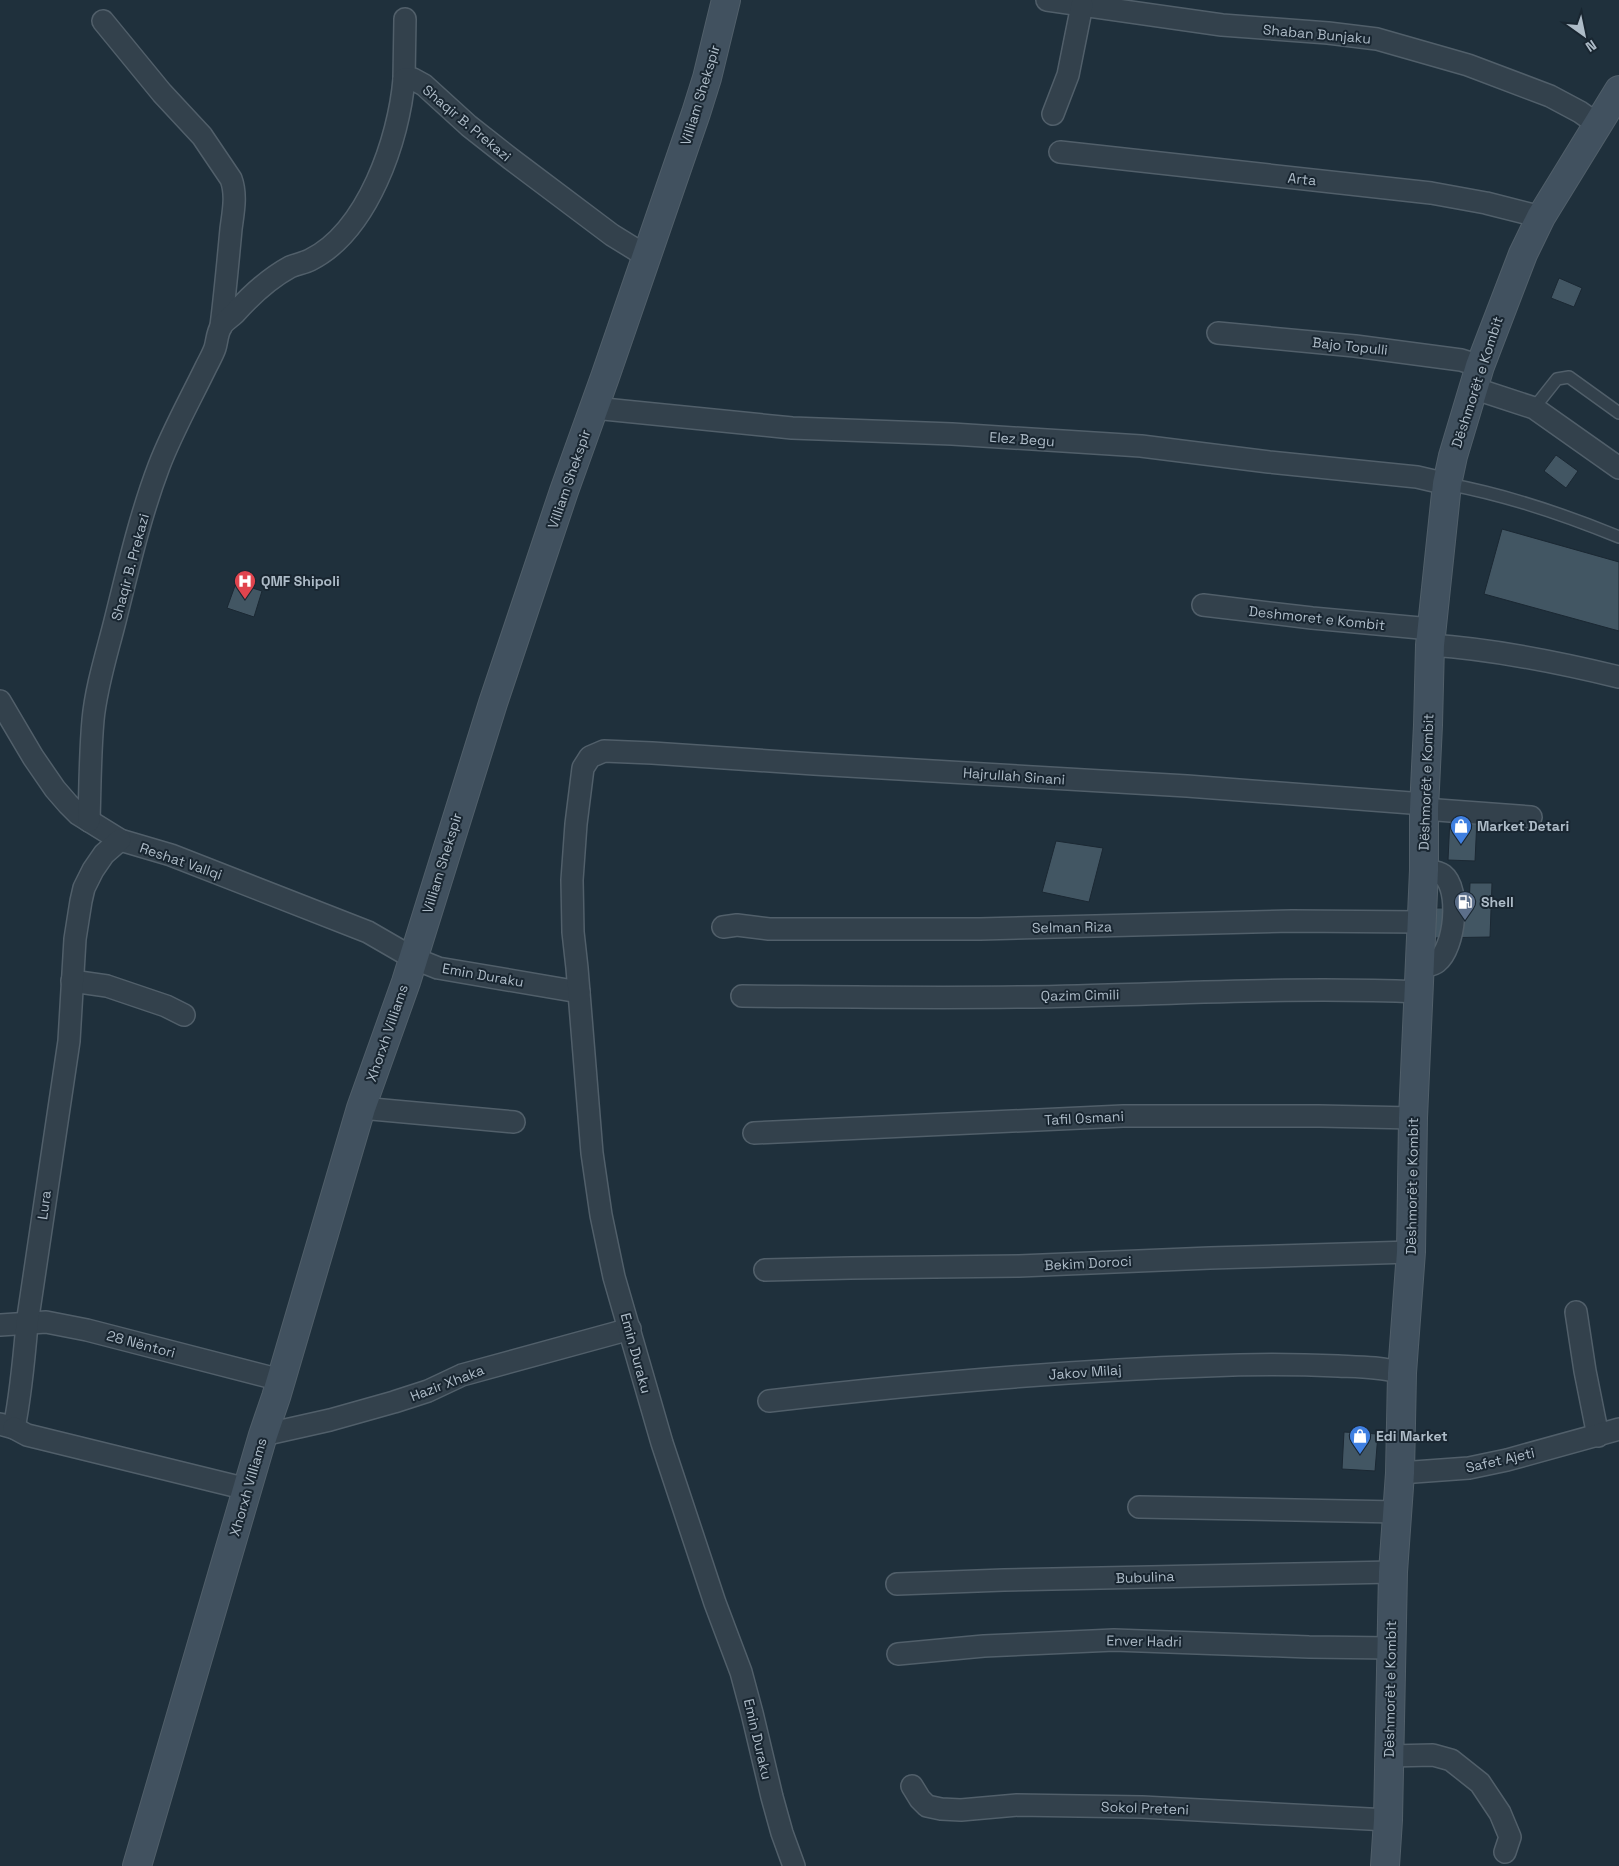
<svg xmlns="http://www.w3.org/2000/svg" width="1619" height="1866" viewBox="0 0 1619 1866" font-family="'Space Grotesk',sans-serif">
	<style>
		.building { fill: #425663; stroke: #1b2833 }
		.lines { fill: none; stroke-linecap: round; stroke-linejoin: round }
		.lane-casing { stroke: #515f6a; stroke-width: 14 }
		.street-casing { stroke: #515f6a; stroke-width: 24 }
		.secondary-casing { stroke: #515f6a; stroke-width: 30 }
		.lane { stroke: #33414c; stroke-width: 11 }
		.street { stroke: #33414c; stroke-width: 21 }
		.secondary { stroke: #41515f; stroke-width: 28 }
		.labels { text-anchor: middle; stroke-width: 4; stroke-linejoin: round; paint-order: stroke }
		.street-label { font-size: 14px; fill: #aebcc8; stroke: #192631 }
		.poi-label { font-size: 14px; font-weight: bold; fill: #aebcc8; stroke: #192631; text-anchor: start }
	</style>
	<rect width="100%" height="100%" fill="#1f303c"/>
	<g class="building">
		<path d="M 1559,278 L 1582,288 L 1574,307 L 1551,298 Z"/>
		<path d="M 1556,455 L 1578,471 L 1566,488 L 1544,471 Z"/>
		<path d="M 1502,529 L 1619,562 L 1619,631 L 1484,594 Z"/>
		<path d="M 236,583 L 262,591 L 254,617 L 227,608 Z"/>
		<path d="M 1450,818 L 1477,819 L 1475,861 L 1448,860 Z"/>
		<path d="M 1056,841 L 1103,848 L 1089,902 L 1042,892 Z"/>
		<path d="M 1470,883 L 1492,883 L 1490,937 L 1430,938 L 1432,908 L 1469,908 Z"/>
		<path d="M 1344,1432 L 1378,1434 L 1375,1471 L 1342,1469 Z"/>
	</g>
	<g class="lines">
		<g class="lane-casing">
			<g id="lane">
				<path d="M 1534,408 L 1557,379 L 1569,377 L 1619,413"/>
				<path d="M 1447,484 C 1507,495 1563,514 1619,537"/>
			</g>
		</g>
		<g class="street-casing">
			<g id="street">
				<path d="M 1047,0 L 1222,25 L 1328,33 L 1377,39 L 1468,65 L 1550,96 L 1580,112 L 1597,124"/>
				<path d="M 103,21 L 162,93 L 202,136 L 231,179 C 237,195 233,213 231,229 C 228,262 225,294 221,326"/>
				<path d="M 404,79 L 405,19"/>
				<path d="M 1053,114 L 1068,75 L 1082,5"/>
				<path d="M 1060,152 L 1431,193 L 1486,203 L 1541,217"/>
				<path d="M 1218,333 L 1355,346 L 1461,360 L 1480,366"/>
				<path d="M 1473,388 L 1534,408 L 1619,468"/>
				<path d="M 594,408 L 792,428 L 952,434 L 1141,446 L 1269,462 L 1417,477 L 1447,484"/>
				<path d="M 1203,605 L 1312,618 L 1431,629"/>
				<path d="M 1430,645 C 1494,649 1557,662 1619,677"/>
				<path d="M 0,701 L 33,757 L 55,789 L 68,804 L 78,814 L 120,840 L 171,855 L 368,932 L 413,958 L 438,968 L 579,992"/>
				<path d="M 1424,809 L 1531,817"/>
				<path d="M 89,821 C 90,788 90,754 93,720 C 96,687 107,653 115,621 C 128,569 140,516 159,466 C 172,432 190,400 206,367 C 209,361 213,354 215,348 C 217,342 217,333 221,327 C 223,322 231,317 235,313 C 252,294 268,279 290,267 C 297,264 304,263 310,260 C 368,231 399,139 404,79 L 413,79 L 424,85 L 469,126 L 511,159 L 612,235 L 646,256"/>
				<path d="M 723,927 L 737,925 L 769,929 L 980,929 L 1292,921 L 1422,922"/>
				<path d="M 1419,966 C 1425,966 1432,966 1437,962 C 1455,948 1461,889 1443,875 C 1438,871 1430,871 1424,870"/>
				<path d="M 72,981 L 107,986 L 166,1006 L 184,1015"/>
				<path d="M 742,996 C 854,997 966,999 1078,996 C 1192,993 1305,987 1418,992"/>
				<path d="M 361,1108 L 514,1122"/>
				<path d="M 754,1133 L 1123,1116 L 1319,1116 L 1413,1118"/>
				<path d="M 765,1270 L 851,1268 L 1019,1266 L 1210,1258 L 1411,1252"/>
				<path d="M 1576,1312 L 1585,1371 L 1598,1436"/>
				<path d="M 0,1325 L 46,1322 L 87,1330 L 281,1380"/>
				<path d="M 769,1401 C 914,1384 1060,1371 1206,1366 C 1250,1364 1294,1364 1338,1366 C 1360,1367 1381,1367 1402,1373"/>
				<path d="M 0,1424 L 14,1428 C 21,1394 24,1359 27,1324 L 69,1041 L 75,939 L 81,901 L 84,888 L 93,870 L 104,854 L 120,840"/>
				<path d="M 14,1428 L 27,1435 L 247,1489"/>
				<path d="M 263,1435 L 330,1420 L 394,1402 L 428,1391 L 462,1375 L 630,1329"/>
				<path d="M 1400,1473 L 1469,1468 L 1507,1460 L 1619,1429"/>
				<path d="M 1139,1507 L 1398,1512"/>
				<path d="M 897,1584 L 1004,1580 L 1393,1572"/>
				<path d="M 898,1654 L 984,1646 L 1114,1640 L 1309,1647 L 1391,1648"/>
				<path d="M 1389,1756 L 1433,1755 L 1451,1760 L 1480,1783 L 1500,1813 L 1510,1837 L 1505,1852"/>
				<path d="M 912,1786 L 920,1799 L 927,1806 L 941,1809 L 961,1810 L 1017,1805 L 1142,1807 L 1388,1820"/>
				<path d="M 794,1866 L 782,1833 L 772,1797 L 752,1713 L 741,1672 L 715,1603 L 662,1443 L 614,1277 L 601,1215 L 592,1153 L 577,968 L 573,932 L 572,880 L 576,824 L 583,768 L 590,757 L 604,751 L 652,753 L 814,764 L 1187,786 L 1424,804"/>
			</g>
		</g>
		<g class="secondary-casing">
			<g id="secondary">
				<path d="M 137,1866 L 263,1435 L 276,1397 L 361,1108 L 406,982 L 493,703 L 564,491 L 605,377 L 696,113 L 707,78 L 726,0"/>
				<path d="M 1385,1866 L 1388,1820 L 1393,1572 L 1400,1473 L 1402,1373 L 1411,1252 L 1413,1118 L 1424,870 L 1424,809 L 1428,725 L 1430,645 L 1447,484 L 1453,456 L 1480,366 L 1523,254 L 1541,217 L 1619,90"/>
			</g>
		</g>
		<use href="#lane" class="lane"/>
		<use href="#street" class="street"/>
		<use href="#secondary" class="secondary"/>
	</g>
	<defs>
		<g id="hospital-pin" transform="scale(1.125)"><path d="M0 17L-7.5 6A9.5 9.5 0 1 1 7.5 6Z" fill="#e0444e" stroke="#192631"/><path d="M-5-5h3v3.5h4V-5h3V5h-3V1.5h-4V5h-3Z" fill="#fff"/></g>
		<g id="shop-pin" transform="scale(1.125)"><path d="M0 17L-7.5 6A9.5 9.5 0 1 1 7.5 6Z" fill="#3f7fe0" stroke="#192631"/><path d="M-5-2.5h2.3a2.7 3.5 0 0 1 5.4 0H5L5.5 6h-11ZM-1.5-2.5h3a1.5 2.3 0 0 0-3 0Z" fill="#fff"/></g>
		<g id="fuel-pin" transform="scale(1.125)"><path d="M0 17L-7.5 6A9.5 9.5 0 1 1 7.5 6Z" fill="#5c6f8a" stroke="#192631"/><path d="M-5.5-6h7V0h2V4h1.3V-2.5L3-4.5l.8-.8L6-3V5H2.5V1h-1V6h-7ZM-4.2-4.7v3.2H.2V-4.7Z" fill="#fff"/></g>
	</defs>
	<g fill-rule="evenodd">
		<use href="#hospital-pin" x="245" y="581"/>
		<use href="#shop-pin" x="1461" y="826"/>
		<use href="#fuel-pin" x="1465" y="902"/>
		<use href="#shop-pin" x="1360" y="1436"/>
	</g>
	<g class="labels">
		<g class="street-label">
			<text transform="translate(1317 34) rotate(5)" y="5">Shaban Bunjaku</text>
			<text transform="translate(700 95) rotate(-73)" y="5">Villiam Shekspir</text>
			<text transform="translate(467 123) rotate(40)" y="5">Shaqir B. Prekazi</text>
			<text transform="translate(1302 179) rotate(6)" y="5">Arta</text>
			<text transform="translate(1350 346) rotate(6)" y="5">Bajo Topulli</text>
			<text transform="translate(1477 382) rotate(-72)" y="5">Dëshmorët e Kombit</text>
			<text transform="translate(1022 439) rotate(4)" y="5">Elez Begu</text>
			<text transform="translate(569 479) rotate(-71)" y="5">Villiam Shekspir</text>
			<text transform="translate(130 567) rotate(-75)" y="5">Shaqir B. Prekazi</text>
			<text transform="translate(1317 618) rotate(6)" y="5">Deshmoret e Kombit</text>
			<text transform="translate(1014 776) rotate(4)" y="5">Hajrullah Sinani</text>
			<text transform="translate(1426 782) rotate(-88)" y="5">Dëshmorët e Kombit</text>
			<text transform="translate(181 861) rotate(19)" y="5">Reshat Vallqi</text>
			<text transform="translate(442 863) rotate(-73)" y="5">Villiam Shekspir</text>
			<text transform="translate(1072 927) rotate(-1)" y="5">Selman Riza</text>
			<text transform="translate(483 975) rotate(10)" y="5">Emin Duraku</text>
			<text transform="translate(1080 995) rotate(-1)" y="5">Qazim Cimili</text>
			<text transform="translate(387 1033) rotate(-71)" y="5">Xhorxh Villiams</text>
			<text transform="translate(1084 1118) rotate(-3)" y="5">Tafil Osmani</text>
			<text transform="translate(1412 1186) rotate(-89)" y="5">Dëshmorët e Kombit</text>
			<text transform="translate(44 1205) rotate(-82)" y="5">Lura</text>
			<text transform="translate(1088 1263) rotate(-3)" y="5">Bekim Doroci</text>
			<text transform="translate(141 1344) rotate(15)" y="5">28 Nëntori</text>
			<text transform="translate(636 1353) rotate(75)" y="5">Emin Duraku</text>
			<text transform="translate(1085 1372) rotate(-4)" y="5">Jakov Milaj</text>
			<text transform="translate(447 1383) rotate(-21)" y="5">Hazir Xhaka</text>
			<text transform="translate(1500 1460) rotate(-13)" y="5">Safet Ajeti</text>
			<text transform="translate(248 1487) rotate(-74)" y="5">Xhorxh Villiams</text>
			<text transform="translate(1145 1577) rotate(-2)" y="5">Bubulina</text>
			<text transform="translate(1144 1641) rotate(1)" y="5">Enver Hadri</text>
			<text transform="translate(1390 1689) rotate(-89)" y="5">Dëshmorët e Kombit</text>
			<text transform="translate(758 1739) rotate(77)" y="5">Emin Duraku</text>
			<text transform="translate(1145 1808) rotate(2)" y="5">Sokol Preteni</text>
		</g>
		<g class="poi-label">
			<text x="261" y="586">QMF Shipoli</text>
			<text x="1477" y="831">Market Detari</text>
			<text x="1481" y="907">Shell</text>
			<text x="1376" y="1441">Edi Market</text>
		</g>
	</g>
	<g transform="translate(1584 35) rotate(147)" stroke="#192631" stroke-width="4" paint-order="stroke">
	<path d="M0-4L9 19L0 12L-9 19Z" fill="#aebcc8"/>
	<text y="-8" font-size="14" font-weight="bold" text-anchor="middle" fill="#aebcc8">N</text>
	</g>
</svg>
